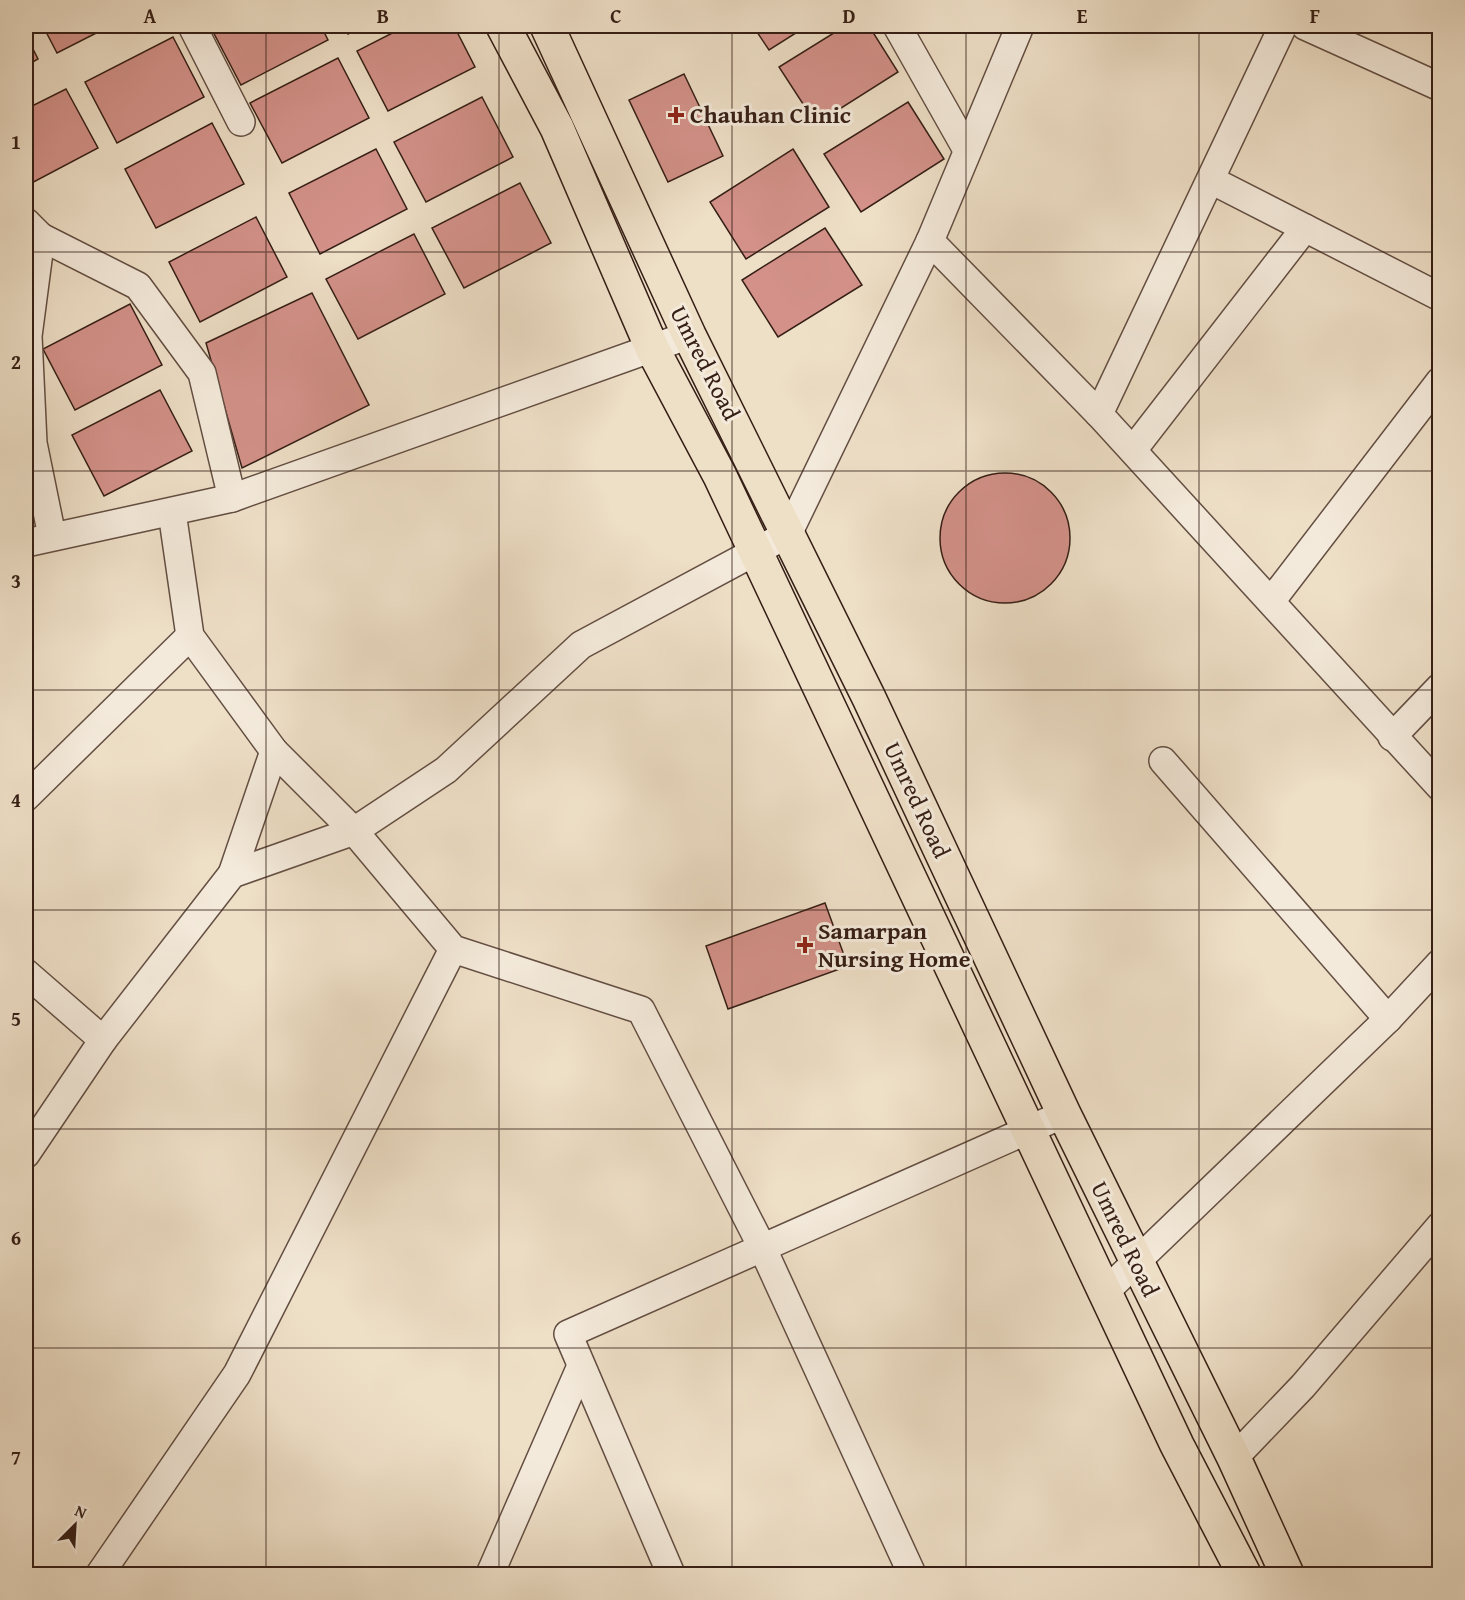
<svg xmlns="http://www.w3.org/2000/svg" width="1465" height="1600" viewBox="0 0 1465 1600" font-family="'Gentium Book Plus',serif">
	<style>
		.building { fill: #d39189; stroke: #351e15; stroke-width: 1.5 }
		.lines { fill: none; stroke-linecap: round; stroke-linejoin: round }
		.street-casing { stroke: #634e42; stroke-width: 30 }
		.primary-casing { stroke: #351e15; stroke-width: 36 }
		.street { stroke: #f4eadb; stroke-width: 27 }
		.primary { stroke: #eedfc7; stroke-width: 33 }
		.grid { fill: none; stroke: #351e15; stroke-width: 1.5; stroke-opacity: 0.55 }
		.poi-dot { fill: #8f2418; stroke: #f4eadb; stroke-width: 2 }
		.labels { text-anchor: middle; stroke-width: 6; stroke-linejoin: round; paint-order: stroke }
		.poi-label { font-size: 24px; font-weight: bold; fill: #351e15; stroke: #f4eadb; text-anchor: start }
		.street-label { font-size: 24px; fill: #351e15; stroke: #f4eadb }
		.neatline { fill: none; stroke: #351e15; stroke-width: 2 }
		.grid-label { font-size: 20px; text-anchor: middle; font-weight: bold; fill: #351e15 }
	</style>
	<rect width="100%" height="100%" fill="#eedfc7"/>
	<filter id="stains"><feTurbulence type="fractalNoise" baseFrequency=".00333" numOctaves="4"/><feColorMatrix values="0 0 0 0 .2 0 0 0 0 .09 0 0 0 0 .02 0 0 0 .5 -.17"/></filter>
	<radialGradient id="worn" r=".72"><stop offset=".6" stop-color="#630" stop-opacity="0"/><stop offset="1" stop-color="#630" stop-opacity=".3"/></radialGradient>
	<g class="building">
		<path d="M 43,26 L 110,26 L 57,53 Z"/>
		<path d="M 210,26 L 321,26 L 328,40 L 241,85 Z"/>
		<path d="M 343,26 L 364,26 L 348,34 Z"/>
		<path d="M 406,26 L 454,26 L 475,67 L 388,111 L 357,51 Z"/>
		<path d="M 753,26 L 807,26 L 769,50 Z"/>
		<path d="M 845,26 L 869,26 L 898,72 L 816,124 L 779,67 Z"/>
		<path d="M 26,35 L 38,59 L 26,66 Z"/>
		<path d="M 173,37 L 204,97 L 117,143 L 85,82 Z"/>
		<path d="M 338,58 L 369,118 L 282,163 L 250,103 Z"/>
		<path d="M 684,74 L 723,156 L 668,182 L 629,100 Z"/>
		<path d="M 66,89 L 98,148 L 26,186 L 26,109 Z"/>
		<path d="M 482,97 L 513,157 L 426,202 L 394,142 Z"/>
		<path d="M 908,102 L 944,159 L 861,212 L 824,154 Z"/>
		<path d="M 212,123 L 244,184 L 156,228 L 125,169 Z"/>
		<path d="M 376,149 L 407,209 L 320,254 L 289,193 Z"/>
		<path d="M 793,149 L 829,207 L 746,259 L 710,202 Z"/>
		<path d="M 520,183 L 551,243 L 464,288 L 432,228 Z"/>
		<path d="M 256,217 L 287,277 L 200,322 L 169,262 Z"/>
		<path d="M 825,228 L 862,285 L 778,337 L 742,280 Z"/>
		<path d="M 414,234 L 445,294 L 358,339 L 326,279 Z"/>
		<path d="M 312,293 L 369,405 L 242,468 L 206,343 Z"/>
		<path d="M 130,304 L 162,365 L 75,410 L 43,349 Z"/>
		<path d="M 160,390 L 192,451 L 104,496 L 72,435 Z"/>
		<circle cx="1005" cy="538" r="65"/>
		<path d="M 825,903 L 848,966 L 728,1009 L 706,946 Z"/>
	</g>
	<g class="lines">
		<g class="street-casing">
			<g id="street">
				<path d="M 192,26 L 241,122"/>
				<path d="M 897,26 L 967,150"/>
				<path d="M 1305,26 L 1440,87"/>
				<path d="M 1211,180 L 1440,297"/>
				<path d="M 26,222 L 41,237 L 28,336 L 33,443 L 52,536"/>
				<path d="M 41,237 L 138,286 L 202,373 L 232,498"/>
				<path d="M 930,241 L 1099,414 L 1440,787"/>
				<path d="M 1099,414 L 1283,26"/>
				<path d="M 1133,450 L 1305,228"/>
				<path d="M 172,512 L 190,636 L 274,751 L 354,831 L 446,770 L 581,645 L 788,534 L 930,241 L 1020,26"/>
				<path d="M 26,543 L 232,498 L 689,335"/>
				<path d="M 1272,600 L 1440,381"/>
				<path d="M 1392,737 L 1440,687"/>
				<path d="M 1163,761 L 1388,1019"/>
				<path d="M 26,797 L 190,636"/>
				<path d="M 232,874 L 274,751"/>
				<path d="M 26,973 L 103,1040 L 232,874 L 354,831 L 453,949 L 641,1010 L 762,1247 L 912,1574"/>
				<path d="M 26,1154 L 103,1040"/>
				<path d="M 1105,1292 L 1388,1019 L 1440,963"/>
				<path d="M 1234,1458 L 1303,1386 L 1440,1226"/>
				<path d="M 100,1574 L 237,1374 L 453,949"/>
				<path d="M 490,1574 L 581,1366"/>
				<path d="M 671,1574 L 568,1334 L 1064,1114"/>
			</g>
		</g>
		<g class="primary-casing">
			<g id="primary">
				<path d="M 503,26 L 557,128 L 652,348 L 720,476 L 1177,1445 L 1244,1574"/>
				<path d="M 547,26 L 689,335 L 869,698 L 1064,1114 L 1234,1458 L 1287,1574"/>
			</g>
		</g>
		<use href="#street" class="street"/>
		<use href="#primary" class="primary"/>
	</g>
	<path class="grid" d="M 266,26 L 266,1574M 499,26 L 499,1574M 732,26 L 732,1574M 966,26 L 966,1574M 1199,26 L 1199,1574M 26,252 L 1440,252M 26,471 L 1440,471M 26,690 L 1440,690M 26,910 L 1440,910M 26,1129 L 1440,1129M 26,1348 L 1440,1348"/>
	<g class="poi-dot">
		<path d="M673 106h6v6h6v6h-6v6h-6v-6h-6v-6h6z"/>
		<path d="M802 936h6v6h6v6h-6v6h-6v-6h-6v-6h6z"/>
	</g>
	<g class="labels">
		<g class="poi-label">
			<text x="690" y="123">Chauhan Clinic</text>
			<text x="818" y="939">Samarpan<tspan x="818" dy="28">Nursing Home</tspan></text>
		</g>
		<g class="street-label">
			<text transform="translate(705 363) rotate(63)" y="8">Umred Road</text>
			<text transform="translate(917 800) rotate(65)" y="8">Umred Road</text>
			<text transform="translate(1125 1239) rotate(64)" y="8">Umred Road</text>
		</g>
	</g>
	<rect width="1465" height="1600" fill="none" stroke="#eedfc7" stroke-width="66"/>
	<g transform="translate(75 1525) rotate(24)" stroke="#f4eadb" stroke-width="4.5" paint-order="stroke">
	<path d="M0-4.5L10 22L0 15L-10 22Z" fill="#351e15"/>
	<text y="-9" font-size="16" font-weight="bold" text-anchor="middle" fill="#351e15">N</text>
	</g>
	<rect x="33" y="33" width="1399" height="1534" class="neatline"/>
	<g class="grid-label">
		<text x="150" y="23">A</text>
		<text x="383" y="23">B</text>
		<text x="616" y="23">C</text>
		<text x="849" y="23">D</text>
		<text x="1082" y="23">E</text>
		<text x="1315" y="23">F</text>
		<text x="16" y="149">1</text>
		<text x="16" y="369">2</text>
		<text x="16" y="588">3</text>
		<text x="16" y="807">4</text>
		<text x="16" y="1026">5</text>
		<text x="16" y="1245">6</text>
		<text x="16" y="1464">7</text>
	</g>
	<rect width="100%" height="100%" filter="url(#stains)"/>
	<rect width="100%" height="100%" fill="url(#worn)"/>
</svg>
